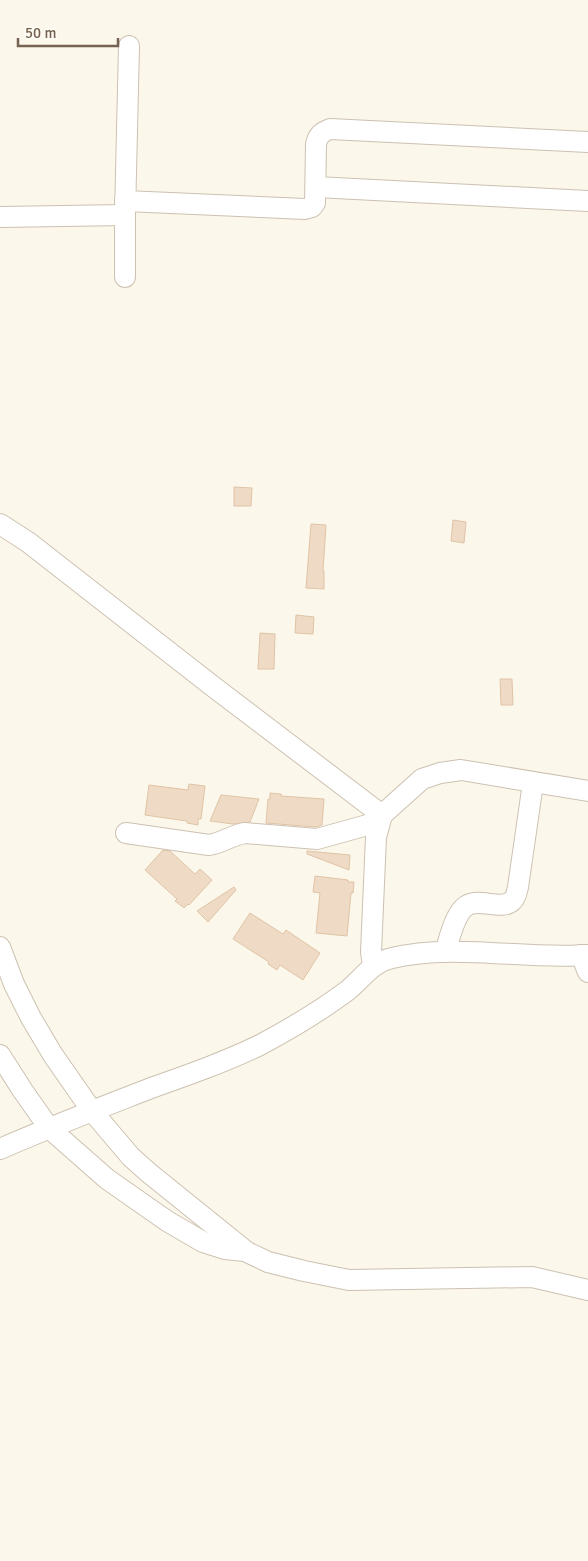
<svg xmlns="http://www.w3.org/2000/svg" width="588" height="1561" viewBox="0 0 588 1561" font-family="Signika,sans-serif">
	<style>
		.building { fill: #efdbc5; stroke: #e0c4a6 }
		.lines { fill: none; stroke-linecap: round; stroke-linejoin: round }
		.minor-casing { stroke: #cdc1b1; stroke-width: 22 }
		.minor { stroke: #fff; stroke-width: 20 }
	</style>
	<rect width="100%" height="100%" fill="#fbf7eb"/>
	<g class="building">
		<path d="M 234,487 L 252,488 L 251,506 L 234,506 Z"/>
		<path d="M 453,520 L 466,522 L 464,543 L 451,541 Z"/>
		<path d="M 311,524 L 326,525 L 323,571 L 324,571 L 324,589 L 306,588 Z"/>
		<path d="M 296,615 L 314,617 L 313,634 L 295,633 Z"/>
		<path d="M 260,633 L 275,634 L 274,669 L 258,669 Z"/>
		<path d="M 500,679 L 512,679 L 513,705 L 501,705 Z"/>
		<path d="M 189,784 L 205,786 L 201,819 L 198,819 L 198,825 L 187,823 L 187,821 L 145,815 L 149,785 L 188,790 Z"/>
		<path d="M 270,793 L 281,794 L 281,796 L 324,799 L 322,825 L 316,827 L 266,823 L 268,799 L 270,799 Z"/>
		<path d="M 221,795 L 259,799 L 250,822 L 233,824 L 210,821 Z"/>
		<path d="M 163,850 L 170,851 L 195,874 L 200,869 L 212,880 L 189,905 L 188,904 L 184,908 L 175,901 L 177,899 L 145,870 Z"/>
		<path d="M 307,851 L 350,855 L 349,870 L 307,854 Z"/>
		<path d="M 315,876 L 348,880 L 348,882 L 354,882 L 353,893 L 351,893 L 347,936 L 316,933 L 320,893 L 313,892 Z"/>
		<path d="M 234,887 L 236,890 L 208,922 L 197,911 Z"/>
		<path d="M 250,913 L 283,934 L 286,930 L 320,953 L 303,980 L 280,965 L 277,970 L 268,964 L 269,962 L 233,939 Z"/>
	</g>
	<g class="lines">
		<g class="minor-casing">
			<g id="minor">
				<path d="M 316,187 L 588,201"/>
				<path d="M 125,201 L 305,209 L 312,207 L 315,203 L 316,144 C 318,135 322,132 330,129 L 588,142"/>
				<path d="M 0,217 L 125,215"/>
				<path d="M 125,277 L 125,215 L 129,46"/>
				<path d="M 0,524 L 28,542 L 215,688 L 382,815"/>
				<path d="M 126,833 L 209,845 C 222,843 232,835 245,833 L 317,839 L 371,824 L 378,824"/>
				<path d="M 0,947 L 14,984 L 31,1018 L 53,1055 L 92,1111 L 131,1157 L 149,1173 L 247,1252 L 268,1262 L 304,1271 L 349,1280 L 532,1277 L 588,1290"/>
				<path d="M 445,952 C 449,940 455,913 466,906 C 479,897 501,911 512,901 C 516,898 517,891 518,887 L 533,783"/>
				<path d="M 581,955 L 588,972"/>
				<path d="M 373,966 L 371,952 L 376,837 L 382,815 L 422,779 L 440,773 L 461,770 L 588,791"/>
				<path d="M 0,1055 L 23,1091 L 49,1128 L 107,1179 L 167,1221 L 203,1242 L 225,1249 L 245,1251"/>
				<path d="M 0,1149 C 50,1127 100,1108 151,1088 C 188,1075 225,1062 260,1045 C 290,1029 320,1011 347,991 C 362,979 372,962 392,958 C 455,943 524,960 588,955"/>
			</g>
		</g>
		<use href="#minor" class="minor"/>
	</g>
	<path d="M18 38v8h100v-8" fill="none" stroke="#756250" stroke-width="2.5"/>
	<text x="25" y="38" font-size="15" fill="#756250" stroke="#fefbf2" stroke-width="4" paint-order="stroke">50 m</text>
</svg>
